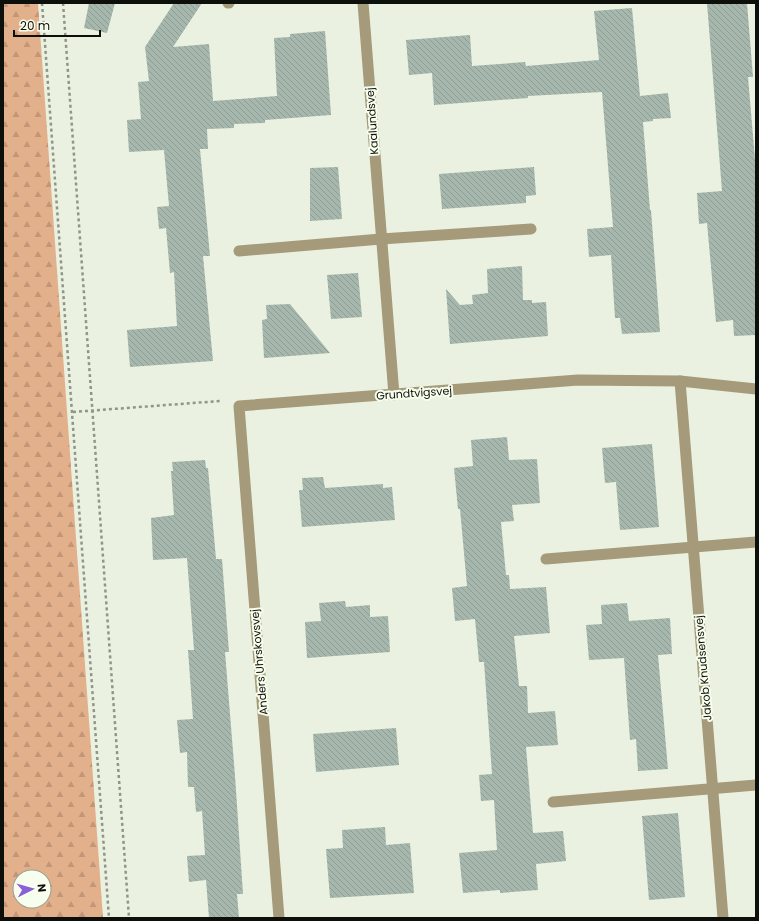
<svg xmlns="http://www.w3.org/2000/svg" width="759" height="921" viewBox="0 0 759 921" font-family="Poppins,sans-serif">
	<style>
		.forest { fill: url(#forest-firs); fill-rule: evenodd }
		.building { fill: url(#building-back-hatch) }
		.lines { fill: none; stroke-linecap: round; stroke-linejoin: round }
		.path { stroke: #909588; stroke-width: 2.5; stroke-dasharray: 3 3; stroke-linecap: butt }
		.minor { stroke: #a59a7a; stroke-width: 11 }
		.labels { text-anchor: middle; stroke-width: 4; stroke-linejoin: round; paint-order: stroke }
		.street-label { font-size: 11px; fill: #0d0f0a; stroke: #f7feed }
	</style>
	<defs>
		<pattern id="forest-firs" width="22" height="20" patternUnits="userSpaceOnUse"><rect width="22" height="20" fill="#e3b08c"/><path d="M5 1l3.5 6h-7zM16 11l3.5 6h-7z" fill="#c29677"/></pattern>
		<pattern id="building-back-hatch" width="6" height="6" patternUnits="userSpaceOnUse"><rect width="6" height="6" fill="#a6b7ad"/><path d="M-1 5l2 2M0 0l6 6M5-1l2 2" fill="none" stroke="#8e9c94"/></pattern>
	</defs>
	<rect width="100%" height="100%" fill="#eaf1e0"/>
	<path class="forest" d="M 3,3 L 38,3 L 103,918 L 3,918 ZM 20,877 L 44,877 L 44,901 L 20,901 Z"/>
	<g class="building">
		<path d="M 89,3 L 115,3 L 107,33 L 84,28 Z"/>
		<path d="M 174,3 L 202,3 L 173,47 L 209,44 L 213,101 L 277,96 L 274,38 L 290,37 L 290,34 L 325,31 L 331,115 L 265,120 L 265,123 L 234,124 L 234,128 L 207,129 L 208,149 L 200,149 L 210,256 L 203,256 L 213,361 L 130,367 L 127,330 L 177,326 L 174,272 L 170,273 L 166,228 L 159,229 L 157,207 L 169,206 L 164,150 L 129,152 L 127,120 L 141,119 L 138,82 L 149,81 L 145,47 Z"/>
		<path d="M 707,3 L 747,3 L 753,77 L 748,77 L 756,171 L 756,335 L 734,336 L 733,320 L 716,322 L 707,223 L 699,224 L 697,193 L 722,191 Z"/>
		<path d="M 632,8 L 640,96 L 668,93 L 671,118 L 653,119 L 653,121 L 643,122 L 650,210 L 651,210 L 660,332 L 622,334 L 620,318 L 615,318 L 611,255 L 589,257 L 587,229 L 613,227 L 602,92 L 528,96 L 528,98 L 434,105 L 432,73 L 409,75 L 406,40 L 470,35 L 472,66 L 525,62 L 526,66 L 599,60 L 594,11 Z"/>
		<path d="M 338,167 L 342,219 L 310,221 L 310,168 Z"/>
		<path d="M 534,167 L 536,195 L 526,196 L 526,203 L 442,209 L 439,174 Z"/>
		<path d="M 522,266 L 523,300 L 532,300 L 532,303 L 546,302 L 548,336 L 450,344 L 446,289 L 460,305 L 473,304 L 472,295 L 488,293 L 487,269 Z"/>
		<path d="M 358,273 L 362,317 L 331,319 L 327,275 Z"/>
		<path d="M 290,304 L 330,353 L 264,358 L 262,320 L 267,319 L 266,305 Z"/>
		<path d="M 507,437 L 509,460 L 537,459 L 540,503 L 512,505 L 514,521 L 501,522 L 506,575 L 509,575 L 510,589 L 546,587 L 550,633 L 514,636 L 519,686 L 527,686 L 528,713 L 555,711 L 558,745 L 526,747 L 533,833 L 563,831 L 566,861 L 536,864 L 538,890 L 500,893 L 500,890 L 463,893 L 459,853 L 497,850 L 494,800 L 481,801 L 479,775 L 492,774 L 484,662 L 479,662 L 475,619 L 455,621 L 452,588 L 467,586 L 460,509 L 458,509 L 454,468 L 473,466 L 471,440 Z"/>
		<path d="M 652,444 L 659,527 L 620,530 L 616,482 L 605,483 L 602,448 Z"/>
		<path d="M 205,460 L 206,468 L 208,468 L 216,559 L 222,559 L 229,652 L 225,652 L 235,776 L 243,894 L 237,894 L 239,918 L 209,918 L 206,880 L 189,882 L 187,856 L 205,855 L 202,811 L 196,812 L 194,787 L 188,787 L 187,752 L 180,753 L 177,720 L 193,719 L 188,650 L 194,650 L 187,558 L 153,560 L 151,518 L 174,515 L 171,471 L 173,471 L 172,462 Z"/>
		<path d="M 323,477 L 325,488 L 383,484 L 383,488 L 392,487 L 395,520 L 302,527 L 299,490 L 303,490 L 302,478 Z"/>
		<path d="M 345,601 L 346,607 L 370,605 L 370,617 L 388,616 L 390,652 L 307,658 L 305,622 L 321,621 L 319,603 Z"/>
		<path d="M 627,603 L 629,621 L 670,618 L 672,654 L 658,655 L 668,769 L 638,771 L 636,739 L 630,740 L 624,658 L 589,660 L 586,625 L 602,624 L 601,605 Z"/>
		<path d="M 396,728 L 399,765 L 316,772 L 313,734 Z"/>
		<path d="M 678,813 L 685,897 L 649,900 L 642,816 Z"/>
		<path d="M 385,827 L 386,845 L 410,843 L 414,893 L 330,898 L 326,849 L 343,848 L 342,830 Z"/>
	</g>
	<g class="lines">
		<g class="path">
			<path d="M 42,3 L 109,918"/>
			<path d="M 63,3 L 129,918"/>
			<path d="M 73,412 L 220,401"/>
		</g>
		<g class="minor">
			<path d="M 228,3 L 229,3"/>
			<path d="M 363,3 L 394,395"/>
			<path d="M 239,251 L 381,239 L 531,229"/>
			<path d="M 680,381 L 723,918"/>
			<path d="M 546,559 L 756,542"/>
			<path d="M 553,802 L 756,785"/>
			<path d="M 279,918 L 239,406 L 578,380 L 680,381 L 756,389"/>
		</g>
	</g>
	<g class="labels">
		<g class="street-label">
			<text transform="translate(372 121) rotate(-94)" y="4">Kaalundsvej</text>
			<text transform="translate(414 393) rotate(-4)" y="4">Grundtvigsvej</text>
			<text transform="translate(259 662) rotate(-95)" y="4">Anders Uhrskovsvej</text>
			<text transform="translate(703 668) rotate(-95)" y="4">Jakob Knudsensvej</text>
		</g>
	</g>
	<rect width="759" height="921" fill="none" stroke="#0d0f0a" stroke-width="8"/>
	<g transform="translate(32 889) rotate(84)"><circle r="19" fill="#f7feed" stroke="#999e92"/>
	<path d="M0-3L7 15L0 10L-7 15Z" fill="#895fda"/>
	<text y="-6" font-size="11" font-weight="bold" text-anchor="middle" fill="#0d0f0a">N</text>
	</g>
	<path d="M14 30v6h86v-6" fill="none" stroke="#0d0f0a" stroke-width="2"/>
	<text x="20" y="30" font-size="12" fill="#0d0f0a" stroke="#f7feed" stroke-width="3" paint-order="stroke">20 m</text>
</svg>
